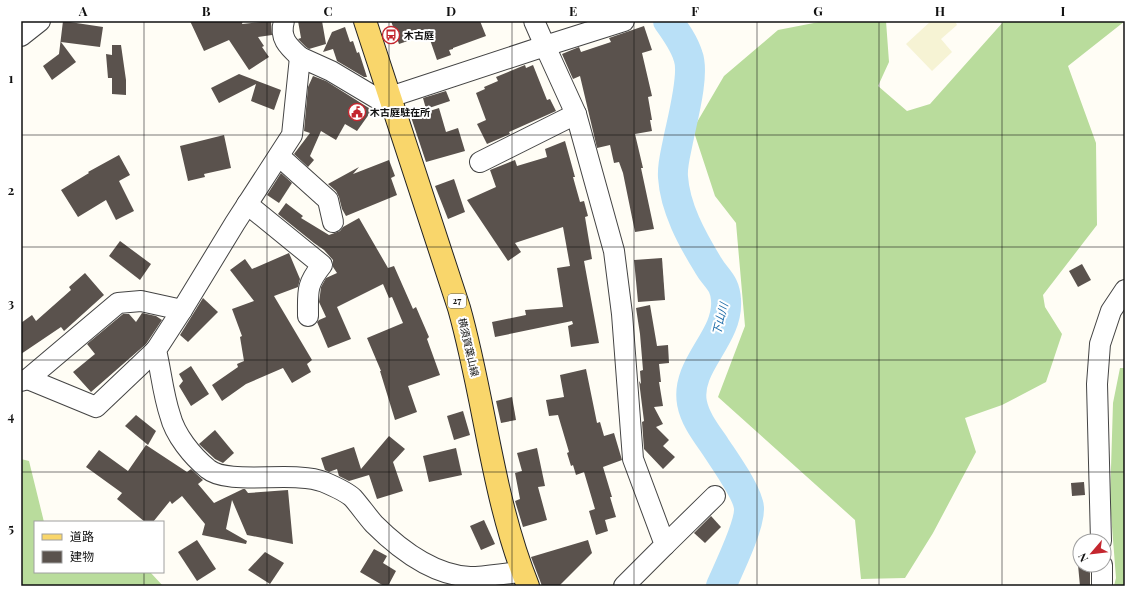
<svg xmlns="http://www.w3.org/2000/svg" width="1146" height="607" viewBox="0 0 1146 607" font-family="'Playfair Display','Noto Sans JP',serif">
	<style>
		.farmland { fill: #f6f3d4 }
		.forest { fill: #b9dc9c }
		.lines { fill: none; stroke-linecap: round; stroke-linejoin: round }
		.river { stroke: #b9e0f7; stroke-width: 30 }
		.building { fill: #5a524d }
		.street-casing { stroke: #444; stroke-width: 22 }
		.primary-casing { stroke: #222; stroke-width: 24 }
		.street { stroke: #fff; stroke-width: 20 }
		.primary { stroke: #f9d66b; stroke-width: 22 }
		.grid { fill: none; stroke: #111; stroke-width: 1; stroke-opacity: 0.55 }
		.labels { text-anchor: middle; stroke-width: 4; stroke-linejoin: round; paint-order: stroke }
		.shield { fill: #fff; stroke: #585858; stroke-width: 1 }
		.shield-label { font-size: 9px; font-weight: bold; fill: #111 }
		.poi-label { font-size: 10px; font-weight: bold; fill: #111; stroke: #fff; text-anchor: start }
		.street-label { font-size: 10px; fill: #111; stroke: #fff }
		.water-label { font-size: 11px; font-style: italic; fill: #1768a6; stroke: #fff }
		.neatline { fill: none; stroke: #111; stroke-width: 1.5 }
		.grid-label { font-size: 13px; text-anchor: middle; font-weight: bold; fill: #111 }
	</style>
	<rect width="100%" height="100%" fill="#fffdf5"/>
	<path class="farmland" d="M 931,21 L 955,21 L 957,25 L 941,39 L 952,52 L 932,71 L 906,44 Z"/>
	<g class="forest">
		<path d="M 824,21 L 886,21 L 889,62 L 878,86 L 907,111 L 930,104 L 1004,21 L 1125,21 L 1068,66 L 1096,143 L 1097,225 L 1043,295 L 1045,307 L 1062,334 L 1046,382 L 1002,405 L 965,418 L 976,452 L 933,533 L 905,578 L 861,579 L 855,520 L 718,397 L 745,326 L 736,223 L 715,196 L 693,129 L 724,76 L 778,30 Z"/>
		<path d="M 1120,368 L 1125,368 L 1125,586 L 1114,586 L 1116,578 L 1110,501 L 1113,403 Z"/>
		<path d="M 21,459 L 29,461 L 44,522 L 35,522 L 35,572 L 150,572 L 163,586 L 21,586 Z"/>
	</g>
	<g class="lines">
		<path class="river" d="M 668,21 C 676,32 684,43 688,56 C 695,74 682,121 678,141 C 676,152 672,165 673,177 C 675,208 692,239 708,265 C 716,279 725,282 726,300 C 729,338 685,365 692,403 C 695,419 706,433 715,446 C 724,460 748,493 749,508 C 750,525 729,568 721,586"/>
	</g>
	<g class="building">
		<path d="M 63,21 L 103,27 L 100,47 L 61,42 L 76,62 L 52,80 L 43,66 L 59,54 Z"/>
		<path d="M 190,21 L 243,21 L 242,24 L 271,21 L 272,35 L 258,37 L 264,46 L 262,47 L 269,57 L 249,70 L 229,40 L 204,51 Z"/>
		<path d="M 298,21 L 322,21 L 326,44 L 309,49 L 306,47 L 298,39 L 301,38 Z"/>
		<path d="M 391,21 L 480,21 L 486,36 L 453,48 L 453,49 L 449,50 L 451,55 L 437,60 L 428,34 L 399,44 Z"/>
		<path d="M 644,26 L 652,50 L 642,53 L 652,96 L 648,97 L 652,120 L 650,120 L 652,131 L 635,134 L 643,168 L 641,168 L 654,229 L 635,232 L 623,173 L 619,162 L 614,163 L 610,145 L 597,148 L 580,76 L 573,79 L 562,54 L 579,47 L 581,52 L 611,42 L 609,38 Z"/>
		<path d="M 345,27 L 350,42 L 353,41 L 357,53 L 359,52 L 367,77 L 364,77 L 337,61 L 333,49 L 323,52 L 332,32 Z"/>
		<path d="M 112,45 L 121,45 L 126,80 L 126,95 L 112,94 L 112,78 L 108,78 L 106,54 L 112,55 Z"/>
		<path d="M 525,65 L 526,68 L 533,65 L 547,100 L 550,99 L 556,111 L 509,132 L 510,134 L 487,144 L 477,124 L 486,120 L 476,93 L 485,89 L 484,87 L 498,81 L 496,77 Z"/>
		<path d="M 239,74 L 281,90 L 274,110 L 251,101 L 256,84 L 219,103 L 211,88 Z"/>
		<path d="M 313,76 L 326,81 L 372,110 L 357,131 L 345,124 L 336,140 L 321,131 L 310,156 L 314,160 L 308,167 L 294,154 L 310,133 L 304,131 L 308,87 Z"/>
		<path d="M 446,91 L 450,101 L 426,109 L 423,98 Z"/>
		<path d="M 439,108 L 446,132 L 458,128 L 465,151 L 426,162 L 411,117 Z"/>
		<path d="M 224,135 L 231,168 L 204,174 L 205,177 L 188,181 L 180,146 Z"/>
		<path d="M 565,141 L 575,177 L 573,177 L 580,202 L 584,201 L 588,216 L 585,217 L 592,259 L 584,261 L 599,343 L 571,347 L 568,326 L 573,324 L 572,321 L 495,337 L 492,322 L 526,315 L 525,310 L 563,307 L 557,268 L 570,266 L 563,227 L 515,243 L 521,252 L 508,261 L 467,200 L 496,187 L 490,170 L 515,160 L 517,166 L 547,157 L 545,149 Z"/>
		<path d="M 119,155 L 130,175 L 119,181 L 134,211 L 116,220 L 106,200 L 78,217 L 61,190 L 89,173 L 88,172 Z"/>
		<path d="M 389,160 L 395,176 L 391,178 L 397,195 L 346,216 L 342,209 L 339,197 L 336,191 L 328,184 L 359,167 L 353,174 Z"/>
		<path d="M 281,173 L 292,183 L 279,203 L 267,195 Z"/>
		<path d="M 454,179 L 465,212 L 448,219 L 435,186 Z"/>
		<path d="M 286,203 L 303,216 L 301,218 L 329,235 L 340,231 L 343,227 L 359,218 L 388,268 L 394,266 L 413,309 L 416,307 L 429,337 L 427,339 L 440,375 L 408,386 L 417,412 L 395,420 L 380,371 L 381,371 L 367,338 L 403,323 L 392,297 L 389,298 L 383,284 L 337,307 L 351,339 L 328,348 L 317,322 L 319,320 L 326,317 L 319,302 L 320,295 L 321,287 L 326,278 L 337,273 L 333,267 L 333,260 L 324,250 L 314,243 L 278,214 Z"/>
		<path d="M 120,241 L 151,264 L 140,280 L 109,256 Z"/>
		<path d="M 289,253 L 300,279 L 298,287 L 274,296 L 312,360 L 307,364 L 311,372 L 292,383 L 283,368 L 246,384 L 222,401 L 212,385 L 238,367 L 237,364 L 244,361 L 240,337 L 242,336 L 232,309 L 254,301 L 230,270 L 245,259 L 252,269 Z"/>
		<path d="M 662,258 L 665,300 L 638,302 L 634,260 Z"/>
		<path d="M 1082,264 L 1091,280 L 1078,287 L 1069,271 Z"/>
		<path d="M 85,273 L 104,295 L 64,331 L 61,327 L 21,354 L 21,323 L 32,315 L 36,321 L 71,290 L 69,287 Z"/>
		<path d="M 203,298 L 218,312 L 188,342 L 180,335 Z"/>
		<path d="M 650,305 L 657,346 L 668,345 L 669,363 L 659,364 L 661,382 L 659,382 L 663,406 L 654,407 L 663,424 L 656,427 L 669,440 L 663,446 L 675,457 L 663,469 L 644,449 L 642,422 L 644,421 L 639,381 L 641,384 L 640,371 L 643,370 L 640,334 L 636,308 Z"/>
		<path d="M 142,313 L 156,316 L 162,320 L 146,344 L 91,392 L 73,372 L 95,354 L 87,344 L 123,314 L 129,314 L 136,322 Z"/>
		<path d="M 191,366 L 209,394 L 191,406 L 179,386 L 183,381 L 179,374 Z"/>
		<path d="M 586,369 L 597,423 L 600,422 L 604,436 L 614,433 L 622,460 L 603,467 L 612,497 L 610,497 L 616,517 L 605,520 L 608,531 L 596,535 L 589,511 L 595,509 L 584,472 L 576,475 L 573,465 L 571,466 L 567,453 L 569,452 L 558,415 L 549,416 L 546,400 L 564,397 L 560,375 Z"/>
		<path d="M 512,397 L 516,420 L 501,423 L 496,401 Z"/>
		<path d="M 463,411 L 470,435 L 454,440 L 447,416 Z"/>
		<path d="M 136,415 L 156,431 L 148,445 L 125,426 Z"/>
		<path d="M 215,430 L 234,453 L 223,463 L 215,459 L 199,444 Z"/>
		<path d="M 389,436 L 405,449 L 393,462 L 403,491 L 377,499 L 369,475 L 349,481 L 339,476 L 337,469 L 329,472 L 325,470 L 321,458 L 354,447 L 361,469 Z"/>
		<path d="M 146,445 L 187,472 L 191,469 L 203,480 L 198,484 L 214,503 L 243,489 L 245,489 L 248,493 L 288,490 L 293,544 L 247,535 L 232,500 L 226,529 L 247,541 L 246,544 L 202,535 L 205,524 L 182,496 L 172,504 L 170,501 L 153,522 L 145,522 L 117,499 L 122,493 L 86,467 L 99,450 L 128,471 Z"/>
		<path d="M 456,448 L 462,475 L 429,482 L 423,456 Z"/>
		<path d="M 537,448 L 545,486 L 538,487 L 547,520 L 523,527 L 515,501 L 520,499 L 515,473 L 522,471 L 517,453 Z"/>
		<path d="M 1084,482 L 1085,495 L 1072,496 L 1071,483 Z"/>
		<path d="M 711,516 L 721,527 L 705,543 L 694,533 Z"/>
		<path d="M 484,520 L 495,544 L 481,550 L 470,526 Z"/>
		<path d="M 197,540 L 216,569 L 197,581 L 178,552 Z"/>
		<path d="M 588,540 L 592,553 L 559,586 L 542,586 L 531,557 Z"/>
		<path d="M 374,549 L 387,556 L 383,563 L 396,571 L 388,586 L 384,586 L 360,572 Z"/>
		<path d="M 265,552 L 284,563 L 270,584 L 248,570 Z"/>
		<path d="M 1078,565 L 1090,565 L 1090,585 L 1080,586 Z"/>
	</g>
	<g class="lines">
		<g class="street-casing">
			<g id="street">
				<path d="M 284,21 C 279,38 288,46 300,57"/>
				<path d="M 534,21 L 545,46 L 624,21"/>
				<path d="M 21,36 L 40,21"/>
				<path d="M 279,156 L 328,200 L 333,222"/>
				<path d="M 480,162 L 576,114"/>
				<path d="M 247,204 L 322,265 C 306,285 308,291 308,316"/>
				<path d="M 28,379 L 96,407 L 156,350"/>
				<path d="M 21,381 L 28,379 L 118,303 L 141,301 L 182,310"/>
				<path d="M 1101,541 L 1097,384 L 1100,344 L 1111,311 L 1125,290"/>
				<path d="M 665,545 L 715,496"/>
				<path d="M 1102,565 L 1102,586"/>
				<path d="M 522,572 C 505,573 487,577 470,577 C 433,575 400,550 374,524 C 367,516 360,506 353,498 C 348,493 331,485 324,482 C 295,470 228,486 208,469 C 192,456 175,435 170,415 C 163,394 161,371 156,350 L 182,310 L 235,223 L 292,135 L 300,57 L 331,71 L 378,99 L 390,97 L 545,46 L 576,114 L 614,251 L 622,314 L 633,459 L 665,545 L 624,586"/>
			</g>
		</g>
		<g class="primary-casing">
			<path id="primary" d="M 365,21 L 459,308 C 485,400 492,497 528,586"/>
		</g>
		<use href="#street" class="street"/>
		<use href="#primary" class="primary"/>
	</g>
	<path class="grid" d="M 144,21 L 144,522M 267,21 L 267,586M 389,21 L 389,586M 512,21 L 512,586M 634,21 L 634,586M 757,21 L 757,586M 879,21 L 879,586M 1002,21 L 1002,586M 21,135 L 1125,135M 21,247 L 1125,247M 21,360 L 1125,360M 21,472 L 1125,472M 144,572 L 144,586"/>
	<defs>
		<g id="bus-ring" transform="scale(0.9)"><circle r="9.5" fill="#fff" stroke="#c4262e" stroke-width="1.5"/><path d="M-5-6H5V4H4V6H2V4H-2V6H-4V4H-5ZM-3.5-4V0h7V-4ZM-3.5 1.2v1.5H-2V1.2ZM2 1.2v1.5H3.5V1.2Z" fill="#c4262e"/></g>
		<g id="civic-ring" transform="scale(0.9)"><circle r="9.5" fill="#fff" stroke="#c4262e" stroke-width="1.5"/><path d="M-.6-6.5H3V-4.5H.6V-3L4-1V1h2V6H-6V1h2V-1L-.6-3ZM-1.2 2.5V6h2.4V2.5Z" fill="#c4262e"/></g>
	</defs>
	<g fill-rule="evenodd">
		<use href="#bus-ring" x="391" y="35"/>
		<use href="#civic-ring" x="357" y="112"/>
	</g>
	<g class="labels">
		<rect class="shield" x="448" y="294" width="18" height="14" rx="3"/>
		<g class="shield-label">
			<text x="457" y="304">27</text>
		</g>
		<g class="poi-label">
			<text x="404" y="39">木古庭</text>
			<text x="370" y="116">木古庭駐在所</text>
		</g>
		<g class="street-label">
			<text transform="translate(469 347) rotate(77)" y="4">横須賀葉山線</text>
		</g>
		<g class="water-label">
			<text transform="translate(720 319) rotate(-76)" y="4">下山川</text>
		</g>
	</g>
	<rect width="1146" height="607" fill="none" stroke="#ffffff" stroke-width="44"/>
	<rect x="34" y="521" width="130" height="52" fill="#ffffff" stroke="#a0a0a0"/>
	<rect x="42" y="534" width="20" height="6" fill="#f9d66b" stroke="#a0a0a0"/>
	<text x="70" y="541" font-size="12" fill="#111111">道路</text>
	<rect x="42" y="551" width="20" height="12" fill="#5a524d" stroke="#a0a0a0"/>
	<text x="70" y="561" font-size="12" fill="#111111">建物</text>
	<g transform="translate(1092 553) rotate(242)"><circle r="19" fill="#ffffff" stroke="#a0a0a0"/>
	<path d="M0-3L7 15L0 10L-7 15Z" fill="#c4262e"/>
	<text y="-6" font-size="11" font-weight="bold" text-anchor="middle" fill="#111111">N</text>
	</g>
	<rect x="22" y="22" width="1102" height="563" class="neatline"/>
	<g class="grid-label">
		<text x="83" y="16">A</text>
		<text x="206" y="16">B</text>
		<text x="328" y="16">C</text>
		<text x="451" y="16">D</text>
		<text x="573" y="16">E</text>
		<text x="695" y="16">F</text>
		<text x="818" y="16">G</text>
		<text x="940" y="16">H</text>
		<text x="1063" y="16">I</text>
		<text x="11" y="83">1</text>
		<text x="11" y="195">2</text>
		<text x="11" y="308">3</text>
		<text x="11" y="421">4</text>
		<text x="11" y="533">5</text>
	</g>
</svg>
